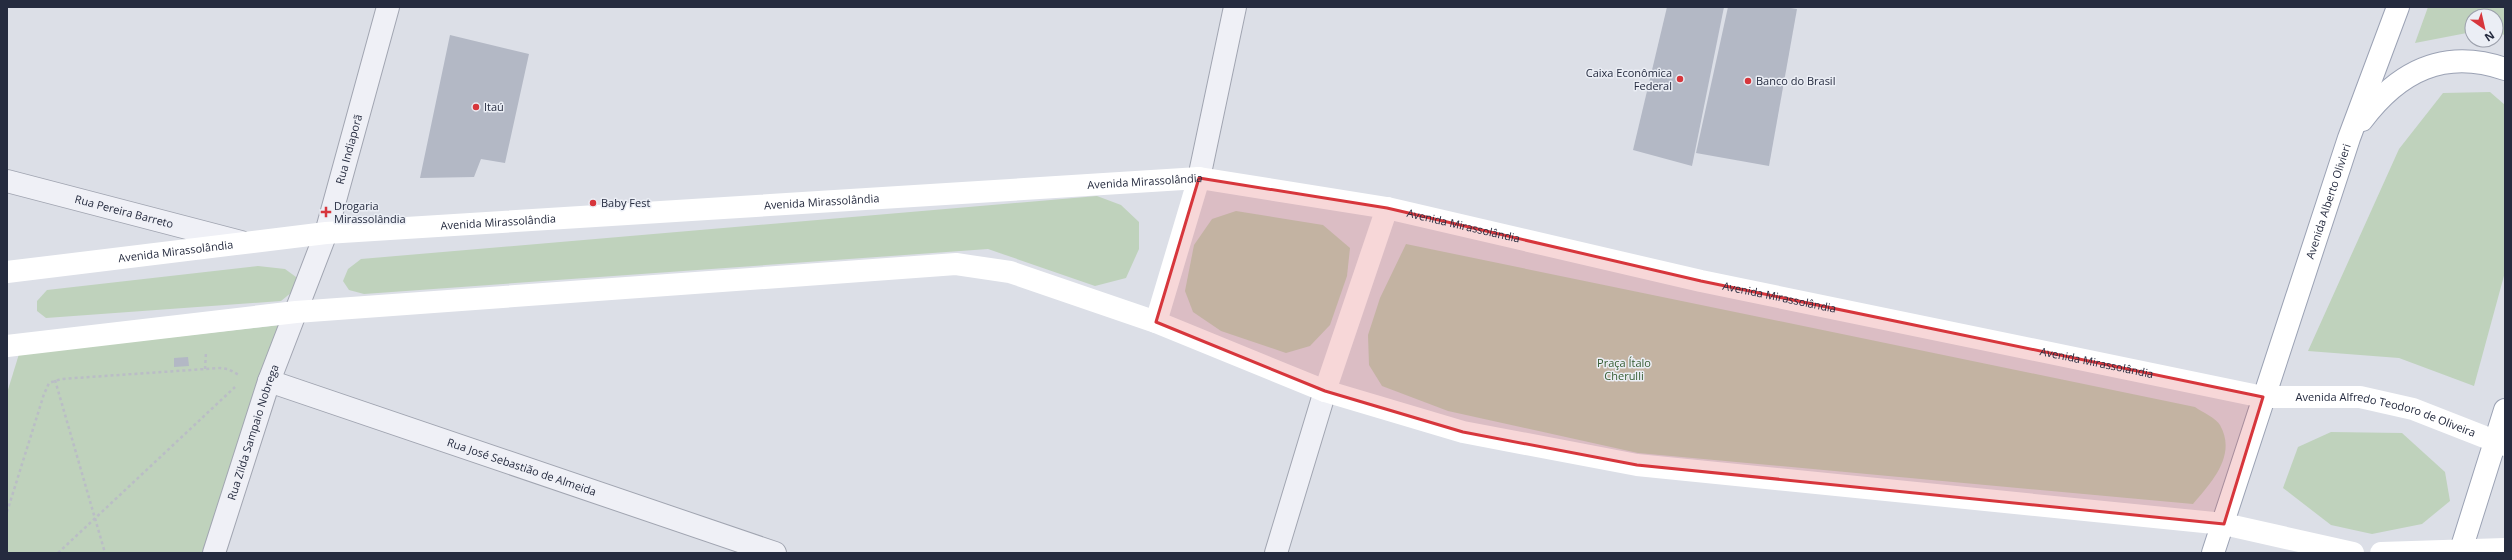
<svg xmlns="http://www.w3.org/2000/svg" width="2512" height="560" viewBox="0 0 2512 560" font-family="'Open Sans',sans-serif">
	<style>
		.green { fill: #bfd2bc }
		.building { fill: #b3b8c5 }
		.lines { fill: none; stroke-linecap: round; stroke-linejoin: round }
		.street-casing { stroke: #a1a5b1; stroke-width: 24 }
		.primary-casing { stroke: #9ba2b4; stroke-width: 24 }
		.path { stroke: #babdc6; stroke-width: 2.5; stroke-dasharray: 3 3; stroke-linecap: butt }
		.street { stroke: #eff0f6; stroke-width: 22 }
		.secondary { stroke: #fff; stroke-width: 22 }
		.primary { stroke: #fff; stroke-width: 22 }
		.marked { fill: #d7363c; fill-opacity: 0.2; stroke: #d7363c; stroke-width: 3; stroke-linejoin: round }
		.poi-dot { fill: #d7363c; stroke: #ebeef5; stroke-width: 1.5 }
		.labels { text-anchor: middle; stroke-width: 3; stroke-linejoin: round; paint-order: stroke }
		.poi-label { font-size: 11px; fill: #252b3f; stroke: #ebeef5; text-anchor: start }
		.street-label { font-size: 11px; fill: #252b3f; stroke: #ebeef5 }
		.park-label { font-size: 11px; fill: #345b31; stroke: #ebeef5 }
	</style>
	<rect width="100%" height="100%" fill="#dcdfe7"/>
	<g class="green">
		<path d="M 2428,7 L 2505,7 L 2505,35 L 2496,33 L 2496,16 L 2472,16 L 2472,32 L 2415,43 Z"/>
		<path d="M 2490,92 L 2505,105 L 2505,272 L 2474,386 L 2399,358 L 2308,351 L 2399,149 L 2443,93 Z"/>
		<path d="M 1097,196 L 1121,205 L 1139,222 L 1139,249 L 1126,278 L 1095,286 L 988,249 L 364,294 L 349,290 L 343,281 L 348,269 L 361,259 Z"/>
		<path d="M 1236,211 L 1323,225 L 1350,248 L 1347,276 L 1330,325 L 1310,346 L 1286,353 L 1221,331 L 1193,312 L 1185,291 L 1194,245 L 1212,219 Z"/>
		<path d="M 1406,244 L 2195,407 C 2202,412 2216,418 2220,425 C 2237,455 2212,482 2193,504 L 1638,453 L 1448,411 L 1382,386 L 1369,365 L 1368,335 L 1380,298 Z"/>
		<path d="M 258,266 L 285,269 L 296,277 L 297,288 L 281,301 L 46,318 L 37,311 L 37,301 L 47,290 Z"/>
		<path d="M 280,325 L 203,553 L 7,553 L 7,393 L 19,354 Z"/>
		<path d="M 2331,432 L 2402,433 L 2445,472 L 2450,501 L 2422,524 L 2372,534 L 2331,525 L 2283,488 L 2298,447 Z"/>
	</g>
	<g class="building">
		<path d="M 1667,7 L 1724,7 L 1692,166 L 1633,150 Z"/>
		<path d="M 1728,7 L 1784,7 L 1797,9 L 1769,166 L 1696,153 Z"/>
		<path d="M 450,35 L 529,54 L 505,163 L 481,159 L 474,177 L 420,178 Z"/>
		<path d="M 188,357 L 189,366 L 174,367 L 174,358 Z"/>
	</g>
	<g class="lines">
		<g class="street-casing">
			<g id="street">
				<path d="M 1199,178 L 1235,7"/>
				<path id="s1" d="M 7,181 L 241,242"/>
				<path id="s2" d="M 269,381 L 775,553"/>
				<path id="s3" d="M 214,553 L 269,381 L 326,233 L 388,7"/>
				<path d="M 1276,553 L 1325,391"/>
			</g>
		</g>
		<g class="primary-casing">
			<g id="primary">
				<path d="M 2362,120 C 2399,71 2444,48 2505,69"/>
				<path id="s5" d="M 2213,553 L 2349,138 L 2398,7"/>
				<path d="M 2460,553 L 2505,410"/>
			</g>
		</g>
		<g class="path">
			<path d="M 205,369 L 206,352"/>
			<path d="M 55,380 L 105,553"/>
			<path d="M 7,512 L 44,394 L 49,383 L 61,379 L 220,368 L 228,369 L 239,375"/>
			<path d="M 58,553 L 235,387"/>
		</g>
		<use href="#street" class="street"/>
		<g class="secondary">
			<path id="s4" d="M 7,272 L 326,233 L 1199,178 L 1387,208 L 1701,281 L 2263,397 L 2360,397 L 2413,409 L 2505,445"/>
			<path d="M 1156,322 L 1199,178"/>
			<path d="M 7,346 L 296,312 L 956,264 L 1010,272 L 1156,322 L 1325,391 L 1463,432 L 1637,465 L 2224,524 L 2353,553"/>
			<path d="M 1325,391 L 1387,208"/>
			<path d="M 2381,553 L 2505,549"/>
		</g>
		<use href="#primary" class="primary"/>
	</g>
	<path class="marked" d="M 1199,178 L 1387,208 L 1701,281 L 2263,397 L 2224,524 L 1637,465 L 1463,432 L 1325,391 L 1156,322 Z"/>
	<g class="poi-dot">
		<circle cx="1680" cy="79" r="4"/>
		<circle cx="1748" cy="81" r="4"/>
		<circle cx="476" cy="107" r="4"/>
		<circle cx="593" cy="203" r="4"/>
		<path d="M324 206h4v4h4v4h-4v4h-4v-4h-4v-4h4z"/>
	</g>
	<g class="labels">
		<g class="poi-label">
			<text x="1672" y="77" text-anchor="end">Caixa Econômica<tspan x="1672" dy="13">Federal</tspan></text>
			<text x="1756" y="85">Banco do Brasil</text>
			<text x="484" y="111">Itaú</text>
			<text x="601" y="207">Baby Fest</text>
			<text x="334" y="210">Drogaria<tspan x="334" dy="13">Mirassolândia</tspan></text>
		</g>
		<g class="street-label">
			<text dy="4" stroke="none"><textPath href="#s3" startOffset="426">Rua Indiaporã</textPath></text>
			<text dy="4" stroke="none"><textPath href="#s4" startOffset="1142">Avenida Mirassolândia</textPath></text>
			<text dy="4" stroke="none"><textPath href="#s4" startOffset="818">Avenida Mirassolândia</textPath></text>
			<text dy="4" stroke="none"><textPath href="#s5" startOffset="370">Avenida Alberto Olivieri</textPath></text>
			<text dy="4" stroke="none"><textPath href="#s1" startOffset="121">Rua Pereira Barreto</textPath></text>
			<text dy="4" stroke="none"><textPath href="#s4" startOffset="494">Avenida Mirassolândia</textPath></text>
			<text dy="4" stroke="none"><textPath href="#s4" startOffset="1465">Avenida Mirassolândia</textPath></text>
			<text dy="4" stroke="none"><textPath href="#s4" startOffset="170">Avenida Mirassolândia</textPath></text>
			<text dy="4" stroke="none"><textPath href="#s4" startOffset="1789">Avenida Mirassolândia</textPath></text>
			<text dy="4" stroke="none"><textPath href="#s4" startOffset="2113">Avenida Mirassolândia</textPath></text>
			<text dy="4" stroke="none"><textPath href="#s4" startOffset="2408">Avenida Alfredo Teodoro de Oliveira</textPath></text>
			<text dy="4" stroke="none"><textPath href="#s3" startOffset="127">Rua Zilda Sampaio Nobrega</textPath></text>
			<text dy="4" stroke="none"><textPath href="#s2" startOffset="267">Rua José Sebastião de Almeida</textPath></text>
		</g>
		<g class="park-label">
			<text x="1624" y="367">Praça Ítalo<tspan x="1624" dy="13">Cherulli</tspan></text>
		</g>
	</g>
	<rect width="2512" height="560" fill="none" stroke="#252b3f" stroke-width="16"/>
	<g transform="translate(2484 28) rotate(146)"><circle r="19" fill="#ebeef5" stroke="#9ca0ac"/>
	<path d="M0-3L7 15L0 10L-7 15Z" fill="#d7363c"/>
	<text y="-6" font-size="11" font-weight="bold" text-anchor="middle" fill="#252b3f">N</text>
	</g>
</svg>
